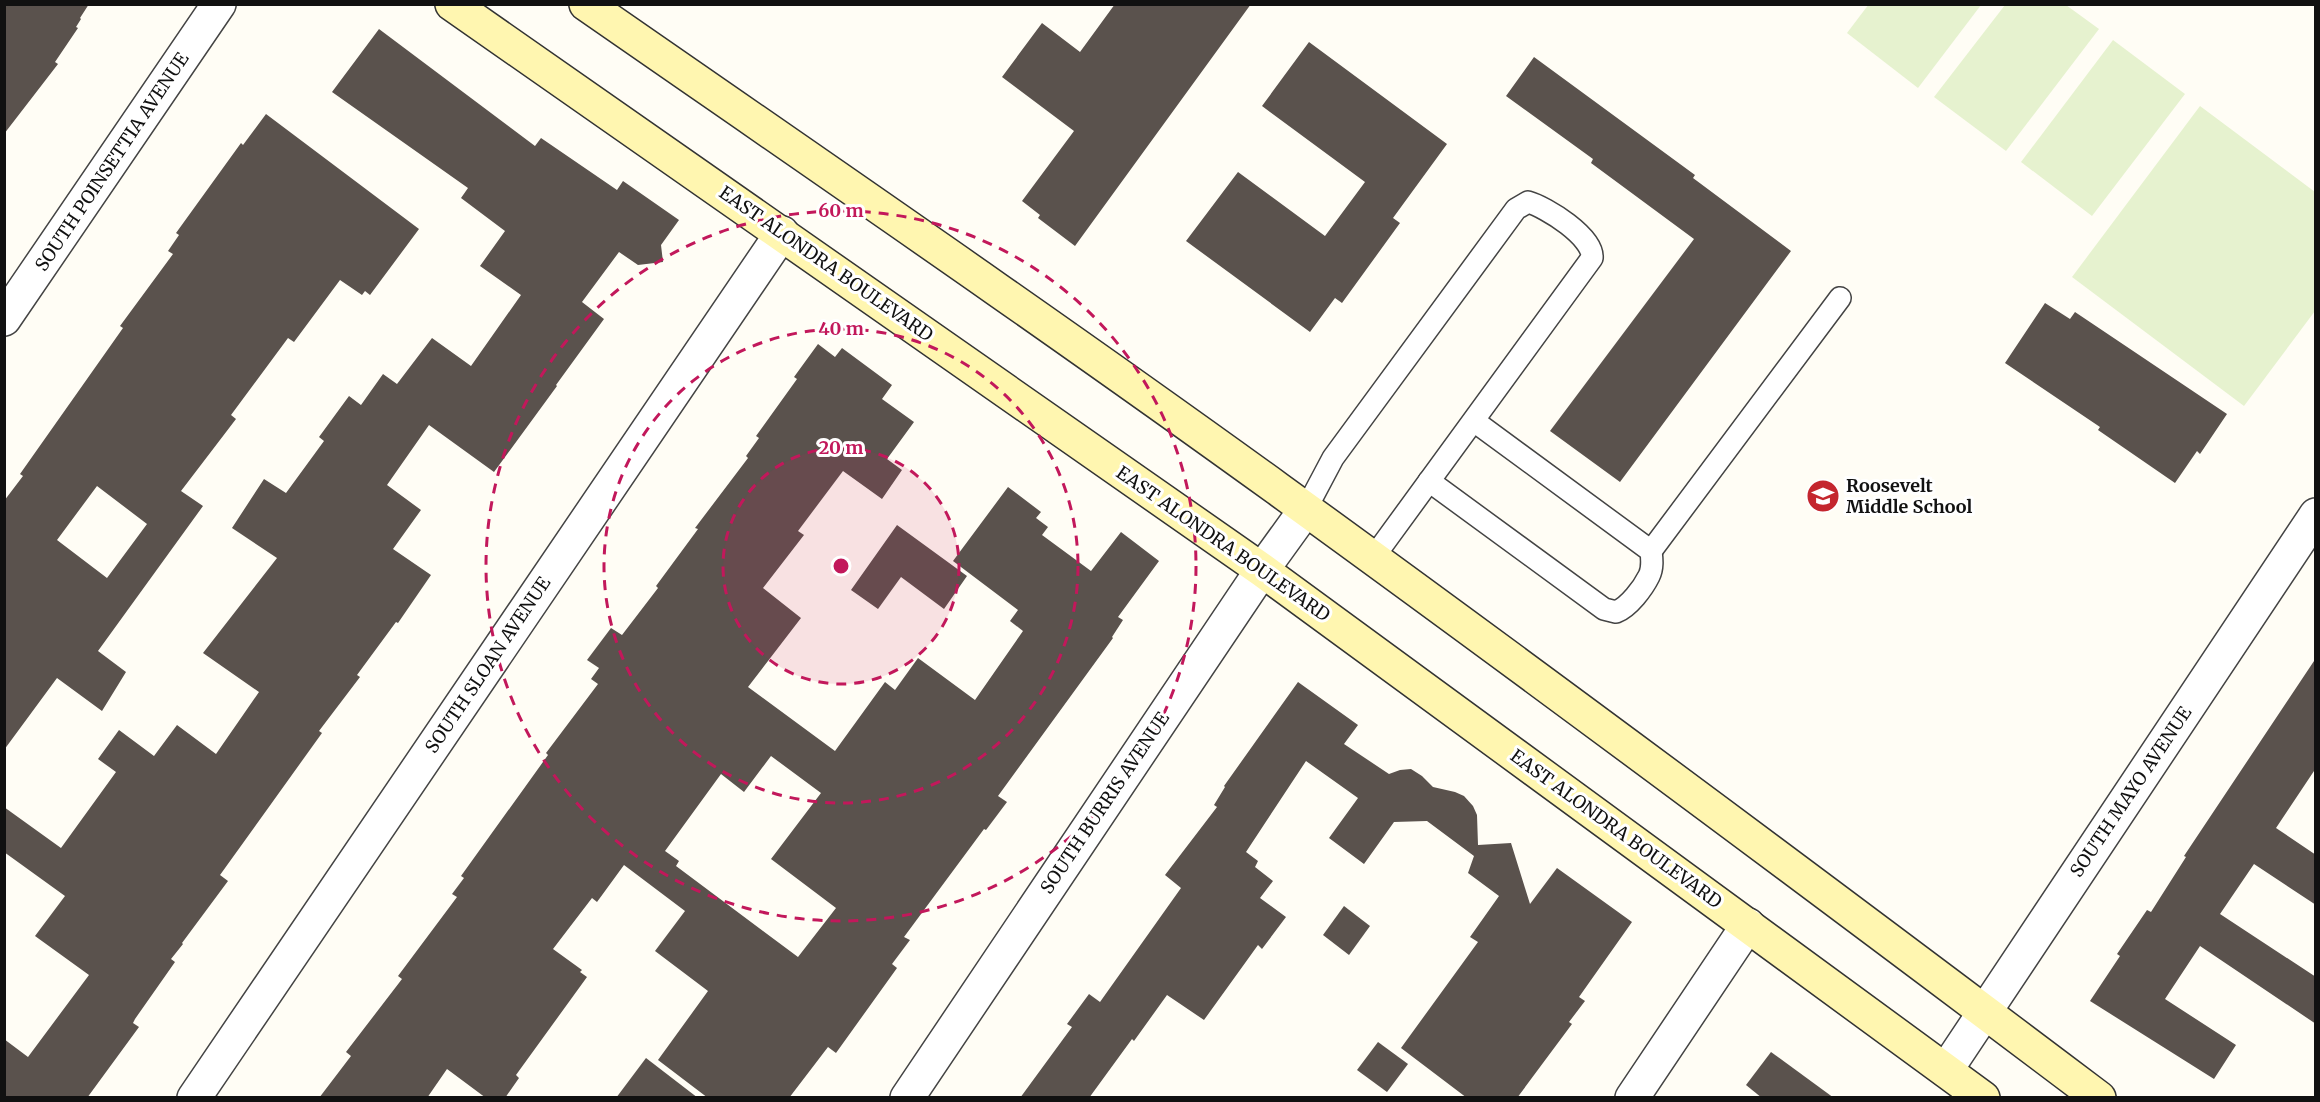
<svg xmlns="http://www.w3.org/2000/svg" width="2320" height="1102" viewBox="0 0 2320 1102" font-family="Merriweather,serif">
	<style>
		.pitch { fill: #e6f2cf }
		.building { fill: #5a524d; fill-rule: evenodd }
		.lines { fill: none; stroke-linecap: round; stroke-linejoin: round }
		.service-casing { stroke: #444; stroke-width: 24 }
		.minor-casing { stroke: #444; stroke-width: 36 }
		.secondary-casing { stroke: #333; stroke-width: 36 }
		.service { stroke: #fff; stroke-width: 21 }
		.minor { stroke: #fff; stroke-width: 33 }
		.secondary { stroke: #fff6b0; stroke-width: 33 }
		.ring { fill: none; stroke: #c2185b; stroke-width: 3; stroke-dasharray: 10 8 }
		.labels { text-anchor: middle; stroke-width: 6; stroke-linejoin: round; paint-order: stroke }
		.street-label { font-size: 18px; fill: #111; stroke: #fff }
		.poi-label { font-size: 18px; font-weight: bold; fill: #111; stroke: #fff; text-anchor: start }
		.centre { fill: #c2185b; stroke: #fff; stroke-width: 3 }
		.ring-label { font-size: 18px; text-anchor: middle; font-weight: bold; fill: #c2185b; stroke: #fff; stroke-width: 6; stroke-linejoin: round; paint-order: stroke }
	</style>
	<rect width="100%" height="100%" fill="#fffdf5"/>
	<g class="pitch">
		<path d="M 1869,4 L 1981,4 L 1981,5 L 1918,88 L 1847,33 Z"/>
		<path d="M 2005,5 L 2066,5 L 2099,29 L 2006,151 L 1934,97 Z"/>
		<path d="M 2113,40 L 2185,94 L 2092,216 L 2021,162 Z"/>
		<path d="M 2200,106 L 2315,192 L 2315,311 L 2244,406 L 2072,277 Z"/>
	</g>
	<g class="building">
		<path d="M 4,4 L 89,4 L 80,18 L 81,19 L 76,27 L 78,28 L 55,62 L 58,64 L 4,134 Z"/>
		<path d="M 1115,4 L 1251,4 L 1075,246 L 1038,218 L 1040,215 L 1022,201 L 1074,131 L 1002,77 L 1042,23 L 1080,52 Z"/>
		<path d="M 379,29 L 535,146 L 541,138 L 617,190 L 623,181 L 679,220 L 661,245 L 663,262 L 638,265 L 619,252 L 582,302 L 604,319 L 556,385 L 557,386 L 494,472 L 429,425 L 387,485 L 421,510 L 393,549 L 431,575 L 398,623 L 396,622 L 357,675 L 360,677 L 319,731 L 322,733 L 220,875 L 228,881 L 182,943 L 183,944 L 171,959 L 175,962 L 135,1019 L 133,1023 L 139,1027 L 87,1098 L 4,1098 L 4,1039 L 28,1057 L 89,975 L 35,936 L 65,896 L 4,852 L 4,807 L 61,848 L 116,772 L 98,759 L 119,730 L 154,756 L 177,725 L 216,754 L 259,692 L 203,653 L 277,558 L 232,528 L 264,479 L 286,493 L 324,441 L 319,437 L 349,396 L 361,405 L 383,374 L 397,384 L 432,338 L 471,366 L 521,295 L 480,266 L 505,231 L 461,198 L 468,188 L 332,92 Z"/>
		<path d="M 1309,42 L 1447,144 L 1393,218 L 1400,223 L 1342,303 L 1335,298 L 1310,332 L 1186,241 L 1238,172 L 1325,236 L 1365,182 L 1262,106 Z"/>
		<path d="M 1534,57 L 1695,175 L 1693,178 L 1791,251 L 1620,482 L 1550,431 L 1694,239 L 1591,163 L 1593,159 L 1506,96 Z"/>
		<path d="M 266,114 L 419,229 L 370,295 L 365,291 L 362,295 L 340,280 L 294,342 L 288,338 L 231,415 L 236,419 L 181,491 L 203,506 L 98,651 L 126,672 L 102,711 L 57,678 L 4,750 L 4,501 L 23,476 L 20,474 L 123,328 L 120,326 L 173,254 L 168,251 L 179,235 L 176,233 L 241,143 L 243,145 ZM 97,486 L 147,524 L 107,578 L 57,540 Z"/>
		<path d="M 2045,303 L 2070,319 L 2075,312 L 2227,414 L 2200,454 L 2197,451 L 2175,483 L 2098,430 L 2100,427 L 2005,363 Z"/>
		<path d="M 818,344 L 835,357 L 842,348 L 892,385 L 882,399 L 914,422 L 887,459 L 902,470 L 882,499 L 843,471 L 798,531 L 804,535 L 763,588 L 801,618 L 748,687 L 835,751 L 885,682 L 895,690 L 918,658 L 975,700 L 1023,631 L 1010,621 L 1018,610 L 953,561 L 1008,487 L 1041,512 L 1036,518 L 1048,527 L 1042,535 L 1091,571 L 1121,532 L 1159,561 L 1118,617 L 1123,620 L 1112,637 L 1113,638 L 998,796 L 1007,802 L 986,830 L 984,829 L 904,937 L 910,940 L 892,964 L 897,968 L 836,1053 L 828,1047 L 789,1098 L 708,1098 L 658,1060 L 708,991 L 655,951 L 685,911 L 624,865 L 597,902 L 592,898 L 553,949 L 582,970 L 580,972 L 587,977 L 516,1075 L 519,1078 L 505,1098 L 486,1098 L 447,1069 L 427,1098 L 319,1098 L 351,1056 L 346,1052 L 402,979 L 398,976 L 457,897 L 452,894 L 464,878 L 461,876 L 548,755 L 546,753 L 598,684 L 591,679 L 599,668 L 587,660 L 611,628 L 622,635 L 658,588 L 656,586 L 698,529 L 695,528 L 748,458 L 746,456 L 759,438 L 756,436 L 797,379 L 794,377 ZM 771,756 L 821,793 L 771,859 L 836,908 L 798,957 L 676,866 L 679,861 L 665,851 L 721,774 L 744,792 Z"/>
		<path d="M 897,525 L 967,576 L 944,609 L 901,577 L 878,609 L 851,590 Z"/>
		<path d="M 2316,658 L 2316,768 L 2276,828 L 2316,855 L 2316,905 L 2254,864 L 2220,914 L 2316,977 L 2316,1024 L 2200,946 L 2165,999 L 2236,1045 L 2214,1079 L 2090,1001 L 2120,956 L 2117,954 L 2147,910 L 2151,912 L 2186,857 L 2184,856 Z"/>
		<path d="M 1298,682 L 1358,725 L 1344,744 L 1389,774 L 1400,770 L 1411,769 L 1422,776 L 1433,787 L 1455,792 L 1464,796 L 1473,806 L 1477,815 L 1478,845 L 1511,843 L 1530,904 L 1557,868 L 1632,922 L 1579,997 L 1585,1001 L 1569,1022 L 1572,1024 L 1517,1098 L 1467,1098 L 1401,1048 L 1478,942 L 1470,937 L 1499,896 L 1468,873 L 1474,856 L 1427,821 L 1394,822 L 1364,864 L 1329,838 L 1358,798 L 1306,761 L 1246,852 L 1258,861 L 1255,867 L 1273,881 L 1260,898 L 1286,917 L 1262,949 L 1258,945 L 1204,1020 L 1167,995 L 1134,1041 L 1132,1039 L 1089,1098 L 1020,1098 L 1072,1027 L 1067,1024 L 1089,994 L 1100,1002 L 1181,888 L 1165,875 L 1217,807 L 1214,805 L 1225,787 L 1224,786 Z"/>
		<path d="M 1344,906 L 1370,926 L 1349,955 L 1323,935 Z"/>
		<path d="M 1378,1042 L 1408,1064 L 1387,1092 L 1357,1070 Z"/>
		<path d="M 1771,1052 L 1834,1098 L 1762,1098 L 1746,1085 Z"/>
		<path d="M 646,1058 L 698,1098 L 616,1098 Z"/>
	</g>
	<g class="lines">
		<g class="service-casing">
			<g id="service">
				<path d="M 1429,481 L 1604,609 L 1616,612 C 1629,607 1643,588 1649,576 C 1653,568 1652,559 1651,551 L 1474,421"/>
				<path d="M 1306,509 L 1333,458 L 1516,209 L 1528,202 C 1546,207 1594,237 1592,258 L 1373,558"/>
				<path d="M 1651,551 L 1840,298"/>
			</g>
		</g>
		<g class="minor-casing">
			<g id="minor">
				<path d="M 4,319 L 219,4"/>
				<path d="M 1946,1070 L 2316,515"/>
				<path d="M 194,1098 L 782,233"/>
				<path d="M 907,1098 L 1262,570 L 1306,509"/>
				<path d="M 1632,1098 L 1748,925"/>
			</g>
		</g>
		<g class="secondary-casing">
			<g id="secondary">
				<path d="M 452,4 L 1262,570 L 1983,1098"/>
				<path d="M 586,4 C 818,165 1050,324 1278,489 C 1554,689 1827,893 2099,1098"/>
			</g>
		</g>
		<use href="#service" class="service"/>
		<use href="#minor" class="minor"/>
		<use href="#secondary" class="secondary"/>
	</g>
	<circle cx="841" cy="566" r="118" fill="#c2185b" fill-opacity=".12"/>
	<g class="ring">
		<circle cx="841" cy="566" r="118"/>
		<circle cx="841" cy="566" r="237"/>
		<circle cx="841" cy="566" r="355"/>
	</g>
	<defs>
		<g id="school-disc" transform="scale(1.725)"><circle r="9.5" fill="#c4262e" stroke="#fff"/><path d="M0-5L7-2L0 1L-7-2ZM-4 1L0 2.5L4 1V4Q0 6-4 4Z" fill="#fff"/></g>
	</defs>
	<g fill-rule="evenodd">
		<use href="#school-disc" x="1823" y="496"/>
	</g>
	<g class="labels">
		<g class="street-label">
			<text transform="translate(112 162) rotate(-56)" y="6">SOUTH POINSETTIA AVENUE</text>
			<text transform="translate(826 264) rotate(35)" y="6">EAST ALONDRA BOULEVARD</text>
			<text transform="translate(1223 544) rotate(35)" y="6">EAST ALONDRA BOULEVARD</text>
			<text transform="translate(488 665) rotate(-56)" y="6">SOUTH SLOAN AVENUE</text>
			<text transform="translate(2131 792) rotate(-56)" y="6">SOUTH MAYO AVENUE</text>
			<text transform="translate(1105 803) rotate(-56)" y="6">SOUTH BURRIS AVENUE</text>
			<text transform="translate(1616 829) rotate(36)" y="6">EAST ALONDRA BOULEVARD</text>
		</g>
		<g class="poi-label">
			<text x="1846" y="492">Roosevelt<tspan x="1846" dy="21">Middle School</tspan></text>
		</g>
	</g>
	<circle cx="841" cy="566" r="9" class="centre"/>
	<g class="ring-label">
		<text x="841" y="217">60 m</text>
		<text x="841" y="335">40 m</text>
		<text x="841" y="454">20 m</text>
	</g>
	<rect width="2320" height="1102" fill="none" stroke="#111111" stroke-width="12"/>
</svg>
